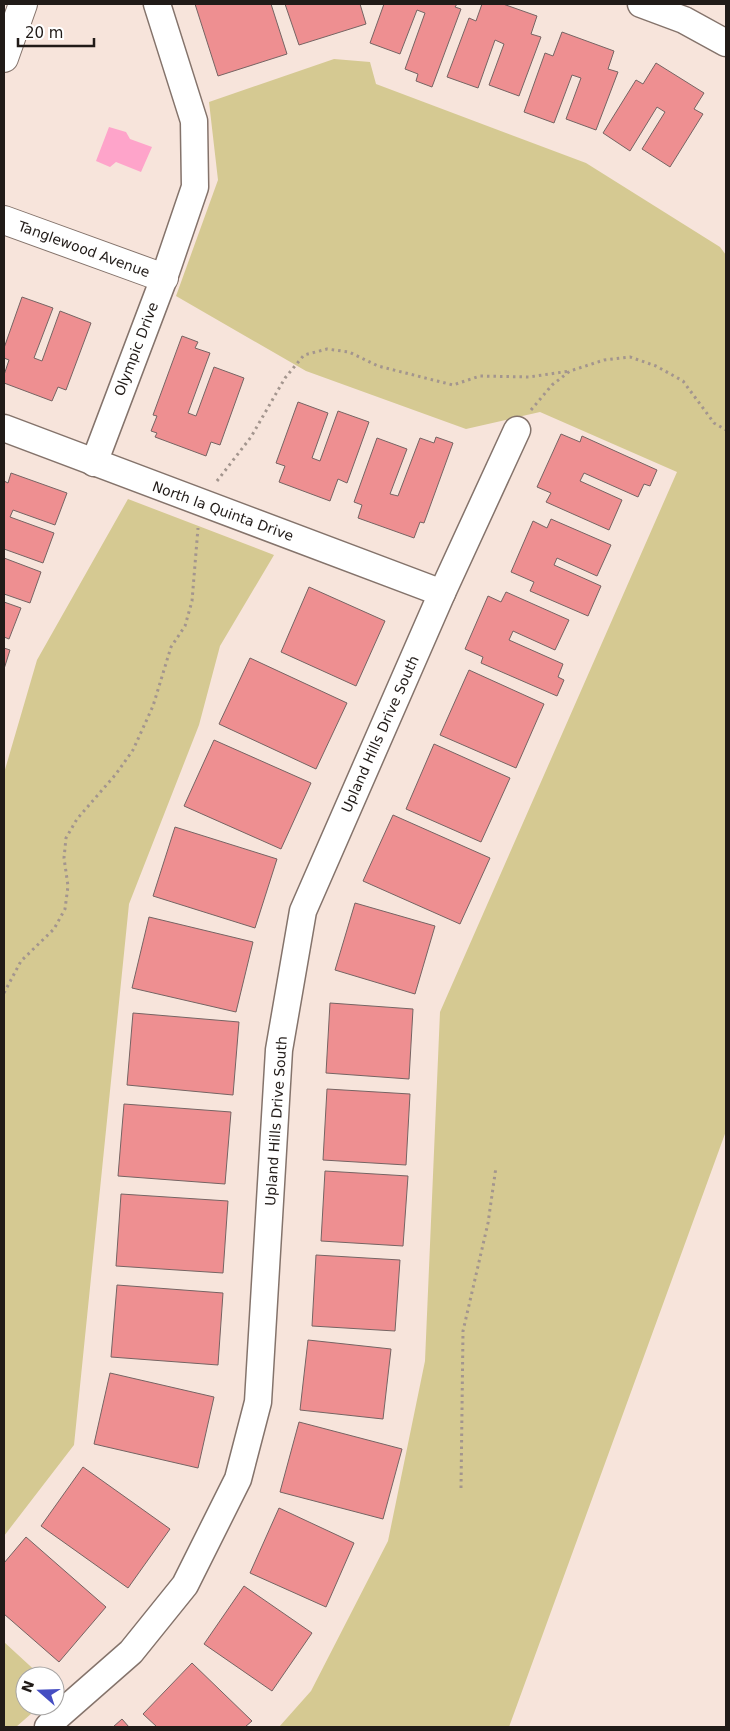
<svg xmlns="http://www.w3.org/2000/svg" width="730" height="1731" viewBox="0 0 730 1731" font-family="'DejaVu Sans',sans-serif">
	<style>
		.green { fill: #d5c992 }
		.water { fill: #fea4ca }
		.building { fill: #ee8f91; stroke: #766463 }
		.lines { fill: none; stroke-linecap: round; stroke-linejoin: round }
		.street-casing { stroke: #84736b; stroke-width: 29 }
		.secondary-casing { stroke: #84736b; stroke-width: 30 }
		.primary-casing { stroke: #84736b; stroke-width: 30 }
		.path { stroke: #a3958e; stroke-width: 3; stroke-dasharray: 2.5 4; stroke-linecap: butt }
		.street { stroke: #fff; stroke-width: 26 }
		.secondary { stroke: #fff; stroke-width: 28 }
		.primary { stroke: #fff; stroke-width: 28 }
		.labels { text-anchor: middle; stroke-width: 5; stroke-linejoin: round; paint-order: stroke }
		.street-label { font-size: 14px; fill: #211b18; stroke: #fff }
	</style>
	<rect width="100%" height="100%" fill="#f7e4db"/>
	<g class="green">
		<path d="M 334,59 L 370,62 L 376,84 L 586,163 L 720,247 L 726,255 L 726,1131 L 509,1727 L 279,1727 L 311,1691 L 388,1541 L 425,1361 L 440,1012 L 677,472 L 540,412 L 466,429 L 306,371 L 176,296 L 218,180 L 209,102 Z"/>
		<path d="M 128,499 L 274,555 L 220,646 L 199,725 L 129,904 L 74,1445 L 4,1536 L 4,773 L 37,660 Z"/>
		<path d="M 4,1642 L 41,1676 L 25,1676 L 25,1706 L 40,1706 L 16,1727 L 4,1727 Z"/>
	</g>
	<path class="water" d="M 109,127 L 126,132 L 130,139 L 152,147 L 141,172 L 116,162 L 110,167 L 96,161 Z"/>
	<g class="building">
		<path d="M 195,4 L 271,4 L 287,54 L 218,76 Z"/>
		<path d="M 285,4 L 360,4 L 366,24 L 299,45 Z"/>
		<path d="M 384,4 L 457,4 L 455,7 L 461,9 L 432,87 L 416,81 L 418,74 L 405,69 L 425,13 L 417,10 L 400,54 L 370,43 Z"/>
		<path d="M 482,4 L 503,4 L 537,16 L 531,34 L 541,37 L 519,96 L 489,85 L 504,44 L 495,40 L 478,88 L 447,77 L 469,18 L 476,21 Z"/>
		<path d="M 562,32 L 614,51 L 608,69 L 618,72 L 596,130 L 566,119 L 581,78 L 572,75 L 554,123 L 524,112 L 545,53 L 553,56 Z"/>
		<path d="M 656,63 L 704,93 L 694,109 L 703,114 L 670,167 L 642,149 L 665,112 L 657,107 L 630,151 L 603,133 L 636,80 L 643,84 Z"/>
		<path d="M 22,297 L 53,308 L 34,358 L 42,361 L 60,311 L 91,323 L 66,390 L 58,387 L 52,401 L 4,383 L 4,375 L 9,360 L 4,358 L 4,348 Z"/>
		<path d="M 182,336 L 198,342 L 195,348 L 210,353 L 188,413 L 196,416 L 214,367 L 244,378 L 220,445 L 211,442 L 206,456 L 155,437 L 157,433 L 151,431 L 157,416 L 153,415 Z"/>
		<path d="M 298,402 L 328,413 L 312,458 L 320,461 L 338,411 L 369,422 L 347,483 L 338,479 L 330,501 L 279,482 L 285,466 L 276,463 Z"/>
		<path d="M 561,434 L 580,442 L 582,436 L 657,470 L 650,486 L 644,484 L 638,497 L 584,473 L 580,481 L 622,500 L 609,530 L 546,502 L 551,493 L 537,487 Z"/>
		<path d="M 436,437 L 453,443 L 424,523 L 420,522 L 414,538 L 358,518 L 362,505 L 354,502 L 377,438 L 407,449 L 390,494 L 398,496 L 420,438 L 434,443 Z"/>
		<path d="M 11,473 L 67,493 L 55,525 L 13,510 L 10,517 L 54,533 L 43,563 L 4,549 L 4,481 L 8,483 Z"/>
		<path d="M 551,519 L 611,545 L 597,576 L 557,558 L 554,565 L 601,586 L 588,616 L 530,591 L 534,582 L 511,572 L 533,521 L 547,528 Z"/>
		<path d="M 4,558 L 41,572 L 30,603 L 4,594 Z"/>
		<path d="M 309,587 L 385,621 L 356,686 L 281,652 Z"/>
		<path d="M 506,592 L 569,620 L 555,650 L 513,631 L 509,640 L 563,664 L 558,677 L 564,680 L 557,696 L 481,663 L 483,657 L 465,649 L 488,596 L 501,602 Z"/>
		<path d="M 4,602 L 21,608 L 9,639 L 4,637 Z"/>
		<path d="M 4,648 L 10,650 L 4,669 Z"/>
		<path d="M 250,658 L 347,703 L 316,769 L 219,724 Z"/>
		<path d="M 469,670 L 544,704 L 516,768 L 440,735 Z"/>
		<path d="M 214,740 L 311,783 L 281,849 L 184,806 Z"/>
		<path d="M 434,744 L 510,778 L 481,842 L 406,809 Z"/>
		<path d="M 393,815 L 490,858 L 460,924 L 363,881 Z"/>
		<path d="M 175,827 L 277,859 L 255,928 L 153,896 Z"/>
		<path d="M 355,903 L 435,926 L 415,994 L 335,970 Z"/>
		<path d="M 149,917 L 253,942 L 236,1012 L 132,988 Z"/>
		<path d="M 330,1003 L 413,1009 L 409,1079 L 326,1073 Z"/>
		<path d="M 133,1013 L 239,1022 L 233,1095 L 127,1085 Z"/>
		<path d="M 327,1089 L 410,1094 L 406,1165 L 323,1160 Z"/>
		<path d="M 124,1104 L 231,1112 L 225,1184 L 118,1176 Z"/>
		<path d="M 325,1171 L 408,1176 L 403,1246 L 321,1241 Z"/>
		<path d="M 121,1194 L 228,1201 L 223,1273 L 116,1266 Z"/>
		<path d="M 316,1255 L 400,1260 L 395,1331 L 312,1326 Z"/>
		<path d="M 117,1285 L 223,1293 L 218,1365 L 111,1357 Z"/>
		<path d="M 308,1340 L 391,1349 L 383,1419 L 300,1410 Z"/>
		<path d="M 110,1373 L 214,1397 L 198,1468 L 94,1444 Z"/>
		<path d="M 299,1422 L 402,1449 L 383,1519 L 280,1492 Z"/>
		<path d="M 83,1467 L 170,1529 L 128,1588 L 41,1526 Z"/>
		<path d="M 279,1508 L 354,1543 L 326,1607 L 250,1573 Z"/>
		<path d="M 26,1537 L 106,1607 L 59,1662 L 4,1614 L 4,1563 Z"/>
		<path d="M 244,1586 L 312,1633 L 272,1691 L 204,1644 Z"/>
		<path d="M 192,1663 L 252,1721 L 245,1727 L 157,1727 L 143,1714 Z"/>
		<path d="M 122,1719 L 129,1727 L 113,1727 Z"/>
	</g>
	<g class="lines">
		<g class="street-casing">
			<g id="street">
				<path d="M 641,4 L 684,20 L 726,43"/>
				<path d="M 4,428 L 442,593"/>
				<path d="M 94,463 L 164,278 L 195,187 L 194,121 L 157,4"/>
				<path d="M 48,1727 L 58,1716 L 131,1652 L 185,1585 L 238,1479 L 258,1402 L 279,1050 L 303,911 L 442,593 L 517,430"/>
			</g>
		</g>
		<g class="secondary-casing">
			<path id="secondary" d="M 4,220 L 164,278"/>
		</g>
		<g class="primary-casing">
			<path id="primary" d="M 4,58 L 23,4"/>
		</g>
		<g class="path">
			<path d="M 531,410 L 552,385 L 570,371 L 604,360 L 630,357 L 656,366 L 683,381 L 714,423 L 726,430"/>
			<path d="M 217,481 L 251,437 L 285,378 L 304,355 L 327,349 L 349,352 L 378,366 L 453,385 L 480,376 L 529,377 L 570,371"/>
			<path d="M 4,993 L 21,961 L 54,929 L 65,909 L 68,886 L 64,858 L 66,838 L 77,819 L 116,774 L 133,750 L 153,706 L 171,647 L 185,626 L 192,601 L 198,528"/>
			<path d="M 461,1488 L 463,1331 L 488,1223 L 496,1167"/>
		</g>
		<use href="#street" class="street"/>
		<use href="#secondary" class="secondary"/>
		<use href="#primary" class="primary"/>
	</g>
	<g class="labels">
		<g class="street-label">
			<text transform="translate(84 249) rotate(20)" y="5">Tanglewood Avenue</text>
			<text transform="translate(136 349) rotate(-69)" y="5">Olympic Drive</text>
			<text transform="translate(223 511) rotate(20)" y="5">North la Quinta Drive</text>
			<text transform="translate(380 734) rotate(-66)" y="5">Upland Hills Drive South</text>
			<text transform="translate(276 1121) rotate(-86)" y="5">Upland Hills Drive South</text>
		</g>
	</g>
	<rect width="730" height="1731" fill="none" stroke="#211b18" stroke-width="10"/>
	<g transform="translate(40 1691) rotate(290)"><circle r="24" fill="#ffffff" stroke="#a6a4a3"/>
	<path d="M0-4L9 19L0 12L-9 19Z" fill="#454dc2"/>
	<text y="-8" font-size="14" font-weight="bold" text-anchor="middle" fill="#211b18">N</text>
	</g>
	<path d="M18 38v8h76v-8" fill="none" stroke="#211b18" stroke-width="2.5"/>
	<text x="25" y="38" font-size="15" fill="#211b18" stroke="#ffffff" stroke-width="4" paint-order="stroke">20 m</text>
</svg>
